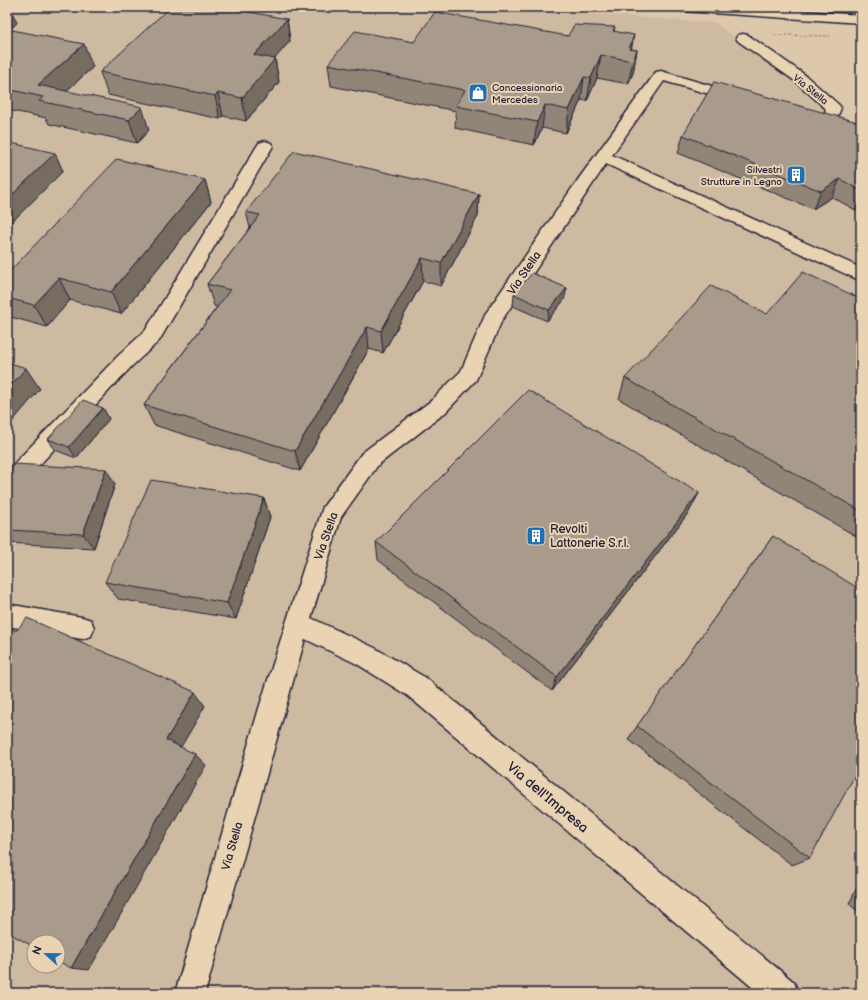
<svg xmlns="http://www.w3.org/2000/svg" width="868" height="1000" viewBox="0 0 868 1000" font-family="'Balsamiq Sans',sans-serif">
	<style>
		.built { fill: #cebaa1; fill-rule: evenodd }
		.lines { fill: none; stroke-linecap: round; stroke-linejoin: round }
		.minor-casing { stroke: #22223b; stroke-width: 3 }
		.highway-casing { stroke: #22223b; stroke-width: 3 }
		.path { stroke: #22223b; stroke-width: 1.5; stroke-dasharray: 0.5 2; stroke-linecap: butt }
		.minor { fill: #ead3b2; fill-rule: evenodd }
		.highway { fill: #ead3b2; fill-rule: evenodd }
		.wall { fill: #918578; stroke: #22223b }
		.shaded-wall { fill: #766c61; stroke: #22223b }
		.building { fill: #a99b8b; stroke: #22223b }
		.labels { text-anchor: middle; stroke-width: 4; stroke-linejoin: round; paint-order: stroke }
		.far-poi-label { font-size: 10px; fill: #22223b; stroke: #ead3b2; text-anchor: start }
		.far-street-label { font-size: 10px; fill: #22223b; stroke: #ead3b2 }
		.street-label { font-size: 12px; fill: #22223b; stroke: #ead3b2 }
		.poi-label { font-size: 12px; fill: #22223b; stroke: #ead3b2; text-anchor: start }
		.near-street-label { font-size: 14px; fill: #22223b; stroke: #ead3b2 }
	</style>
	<rect width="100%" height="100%" fill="#dec8ab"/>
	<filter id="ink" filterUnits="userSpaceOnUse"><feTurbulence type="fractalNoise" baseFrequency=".025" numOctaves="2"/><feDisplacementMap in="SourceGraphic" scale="8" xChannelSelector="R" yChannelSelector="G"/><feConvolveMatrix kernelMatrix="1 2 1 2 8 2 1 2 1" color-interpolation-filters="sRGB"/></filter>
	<g filter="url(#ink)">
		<path class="built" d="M 7,7 L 500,7 L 716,23 L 861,132 L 861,993 L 7,993 ZM 34,942 L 58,942 L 58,966 L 34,966 Z"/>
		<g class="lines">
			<g class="minor-casing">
				<g id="minor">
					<path d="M 743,34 L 748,35 L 805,75 L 839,105 L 841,108 L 832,130 L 827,132 L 805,124 L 802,121 L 805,118 L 810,116 L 822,120 L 826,109 L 795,81 L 738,41 L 736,38 L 738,35 Z"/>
					<path d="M 661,71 L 742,95 L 744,98 L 742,101 L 737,102 L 664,81 L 612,155 L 861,268 L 861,281 L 606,164 L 502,320 L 476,380 L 446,412 L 378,465 L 341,517 L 311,618 L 375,648 L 426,678 L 794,982 L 798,993 L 759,993 L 408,696 L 357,664 L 305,639 L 205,993 L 175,993 L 260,705 L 323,507 L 362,453 L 432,400 L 461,371 L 486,313 L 577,181 L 656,72 Z"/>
					<path d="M 265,141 L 271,143 L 273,146 L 159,341 L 132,366 L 15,491 L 7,494 L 7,471 L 118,356 L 145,331 L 257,146 L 259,143 Z"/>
					<path d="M 7,604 L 82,617 L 91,620 L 94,628 L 91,636 L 82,639 L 7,626 Z"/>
				</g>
			</g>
			<g class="highway-casing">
				<path id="highway" d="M 675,7 L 741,7 L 861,15 L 861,23 L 682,11 L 677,10 Z"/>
			</g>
			<path class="path" d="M 774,35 L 831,36"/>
			<use href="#minor" class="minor"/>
			<use href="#highway" class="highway"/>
		</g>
		<g class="wall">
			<path d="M 7,7 L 17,23 L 10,29 L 93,67 L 66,91 L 149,130 L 137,143 L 49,124 L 46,118 L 8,110 L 7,107 Z"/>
			<path d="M 287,19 L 290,41 L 274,59 L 275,59 L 279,82 L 246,121 L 223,116 L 220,119 L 108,95 L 100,72 Z"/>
			<path d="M 615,27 L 614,31 L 631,49 L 637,50 L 633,73 L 628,84 L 597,78 L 587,101 L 581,100 L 566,133 L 542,128 L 534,145 L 455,128 L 456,111 L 331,86 L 328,64 L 414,42 L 568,36 Z"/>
			<path d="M 861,123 L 861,215 L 859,212 L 832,197 L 813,209 L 678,153 L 683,135 Z"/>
			<path d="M 205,180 L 211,202 L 121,314 L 70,300 L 47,327 L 7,316 L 7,274 Z"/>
			<path d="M 479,194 L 478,216 L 441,286 L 423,281 L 383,353 L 369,349 L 300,471 L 154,425 L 144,405 L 217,307 L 214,306 L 207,284 L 250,228 L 246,212 Z"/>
			<path d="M 514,294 L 564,300 L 547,321 L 513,306 Z"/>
			<path d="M 861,299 L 861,539 L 619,399 L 625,378 L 767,314 Z"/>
			<path d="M 103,408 L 109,419 L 76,458 L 55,450 L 48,439 Z"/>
			<path d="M 7,481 L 115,484 L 94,548 L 7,543 Z"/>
			<path d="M 699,493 L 689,512 L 552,691 L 378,560 L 376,542 Z"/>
			<path d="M 264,498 L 270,517 L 236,619 L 118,599 L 105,582 Z"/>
			<path d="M 773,536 L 810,858 L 792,865 L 628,739 Z"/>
			<path d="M 861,879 L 861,914 L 849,904 Z"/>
		</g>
		<g class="shaded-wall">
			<path d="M 9,7 L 10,7 L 17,23 L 7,32 L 7,8 Z"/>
			<path d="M 287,19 L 290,41 L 258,78 L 254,55 Z"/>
			<path d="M 634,35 L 630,57 L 629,49 Z"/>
			<path d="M 84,44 L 93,67 L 52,104 L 38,85 Z"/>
			<path d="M 637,50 L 633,73 L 628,84 L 633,61 Z"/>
			<path d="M 601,55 L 597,78 L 587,101 L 591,78 Z"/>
			<path d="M 275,59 L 279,82 L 246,121 L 242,98 Z"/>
			<path d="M 584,77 L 581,100 L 566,133 L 569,110 Z"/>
			<path d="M 218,93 L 223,116 L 220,119 L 215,96 Z"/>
			<path d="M 545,105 L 542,128 L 534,145 L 537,122 Z"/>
			<path d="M 142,107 L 149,130 L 137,143 L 129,120 Z"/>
			<path d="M 55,153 L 63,171 L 7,227 L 7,200 Z"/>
			<path d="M 840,179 L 832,197 L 813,209 L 821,191 Z"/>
			<path d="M 205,180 L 211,202 L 121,314 L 111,292 Z"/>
			<path d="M 479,194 L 478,216 L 441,286 L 441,263 Z"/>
			<path d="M 422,258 L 423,281 L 383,353 L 381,331 Z"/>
			<path d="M 59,278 L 70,300 L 47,327 L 34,305 Z"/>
			<path d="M 567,288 L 564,300 L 547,321 L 549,310 Z"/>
			<path d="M 367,327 L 369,349 L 300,471 L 295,451 Z"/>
			<path d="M 26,368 L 40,389 L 7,428 L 7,390 Z"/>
			<path d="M 103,408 L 109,419 L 76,458 L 69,447 Z"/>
			<path d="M 106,469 L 115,484 L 94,548 L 83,534 Z"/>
			<path d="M 699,493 L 689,512 L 552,691 L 557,677 Z"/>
			<path d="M 264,498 L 270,517 L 236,619 L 227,603 Z"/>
			<path d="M 195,692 L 205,706 L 178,752 L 166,740 Z"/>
			<path d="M 195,754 L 206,765 L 89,970 L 71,968 Z"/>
		</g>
		<g class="building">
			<path d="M 170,7 L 223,7 L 287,19 L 254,55 L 275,59 L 242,98 L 218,93 L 215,96 L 100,72 Z"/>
			<path d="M 435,12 L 568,36 L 574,25 L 615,27 L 613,31 L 634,35 L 629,49 L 637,50 L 633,61 L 601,55 L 591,78 L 584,77 L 569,110 L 545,105 L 537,122 L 456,106 L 465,90 L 328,64 L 355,31 L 414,42 Z"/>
			<path d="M 7,29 L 84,44 L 38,85 L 142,107 L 129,120 L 39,101 L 43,97 L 7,89 Z"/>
			<path d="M 714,82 L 861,123 L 861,191 L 840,179 L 821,191 L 683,135 Z"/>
			<path d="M 7,142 L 55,153 L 7,200 Z"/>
			<path d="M 294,151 L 479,194 L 441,263 L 422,258 L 381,331 L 367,327 L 295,451 L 144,405 L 230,290 L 207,284 L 260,215 L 246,212 Z"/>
			<path d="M 117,159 L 205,180 L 111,292 L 59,278 L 34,305 L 7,298 L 7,274 Z"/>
			<path d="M 803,272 L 861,299 L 861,511 L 625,378 L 711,286 L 767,314 Z"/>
			<path d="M 532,273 L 567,288 L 549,310 L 514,294 Z"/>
			<path d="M 7,362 L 26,368 L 7,390 Z"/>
			<path d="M 528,390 L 699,493 L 557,677 L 376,542 Z"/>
			<path d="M 83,400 L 103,408 L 69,447 L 48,439 Z"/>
			<path d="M 14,464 L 106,469 L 83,534 L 7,530 L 7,481 Z"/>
			<path d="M 151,480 L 264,498 L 227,603 L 105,582 Z"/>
			<path d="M 773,536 L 861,590 L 861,764 L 810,858 L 637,726 Z"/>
			<path d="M 27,618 L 195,692 L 166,740 L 195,754 L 71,968 L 58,961 L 58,942 L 34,942 L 34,947 L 7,932 L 7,627 L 16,631 Z"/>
		</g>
	</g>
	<defs>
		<g id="shop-square" transform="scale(1)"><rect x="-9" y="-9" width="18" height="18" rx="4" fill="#1f6fb2" stroke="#ead3b2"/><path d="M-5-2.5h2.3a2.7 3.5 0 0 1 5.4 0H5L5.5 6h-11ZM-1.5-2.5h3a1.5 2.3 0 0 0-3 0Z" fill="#fff"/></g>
		<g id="building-square" transform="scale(1)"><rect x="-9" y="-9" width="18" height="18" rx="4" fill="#1f6fb2" stroke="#ead3b2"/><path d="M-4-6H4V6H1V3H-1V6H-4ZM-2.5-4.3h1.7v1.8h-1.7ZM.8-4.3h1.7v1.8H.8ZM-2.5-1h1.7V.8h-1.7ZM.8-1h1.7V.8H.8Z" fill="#fff"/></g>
	</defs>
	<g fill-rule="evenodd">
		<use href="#shop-square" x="478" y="93"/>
		<use href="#building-square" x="796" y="175"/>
		<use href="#building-square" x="536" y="536"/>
	</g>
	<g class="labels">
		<g class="far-poi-label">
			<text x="492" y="91">Concessionaria<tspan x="492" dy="12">Mercedes</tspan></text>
			<text x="782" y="173" text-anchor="end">Silvestri<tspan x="782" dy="12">Strutture in Legno</tspan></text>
		</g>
		<g class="far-street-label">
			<text transform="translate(811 89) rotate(39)" y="4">Via Stella</text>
		</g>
		<g class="street-label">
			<text transform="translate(524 273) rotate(-56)" y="4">Via Stella</text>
			<text transform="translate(326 536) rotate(-71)" y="4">Via Stella</text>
			<text transform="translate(232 846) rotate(-74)" y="4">Via Stella</text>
		</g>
		<g class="poi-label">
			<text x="550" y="533">Revolti<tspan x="550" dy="14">Lattonerie S.r.l.</tspan></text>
		</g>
		<g class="near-street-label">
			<text transform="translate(548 797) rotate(40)" y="5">Via dell'Impresa</text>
		</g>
	</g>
	<rect width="868" height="1000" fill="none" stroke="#ead3b2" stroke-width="24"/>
	<rect x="12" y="12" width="844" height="976" fill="none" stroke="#22223b" stroke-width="1.5" filter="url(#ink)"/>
	<g transform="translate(46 954) rotate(292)"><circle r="19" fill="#ead3b2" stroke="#9a8c82"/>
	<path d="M0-3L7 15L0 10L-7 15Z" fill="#1f6fb2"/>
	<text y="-6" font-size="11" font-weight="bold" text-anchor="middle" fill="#22223b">N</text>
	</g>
</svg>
